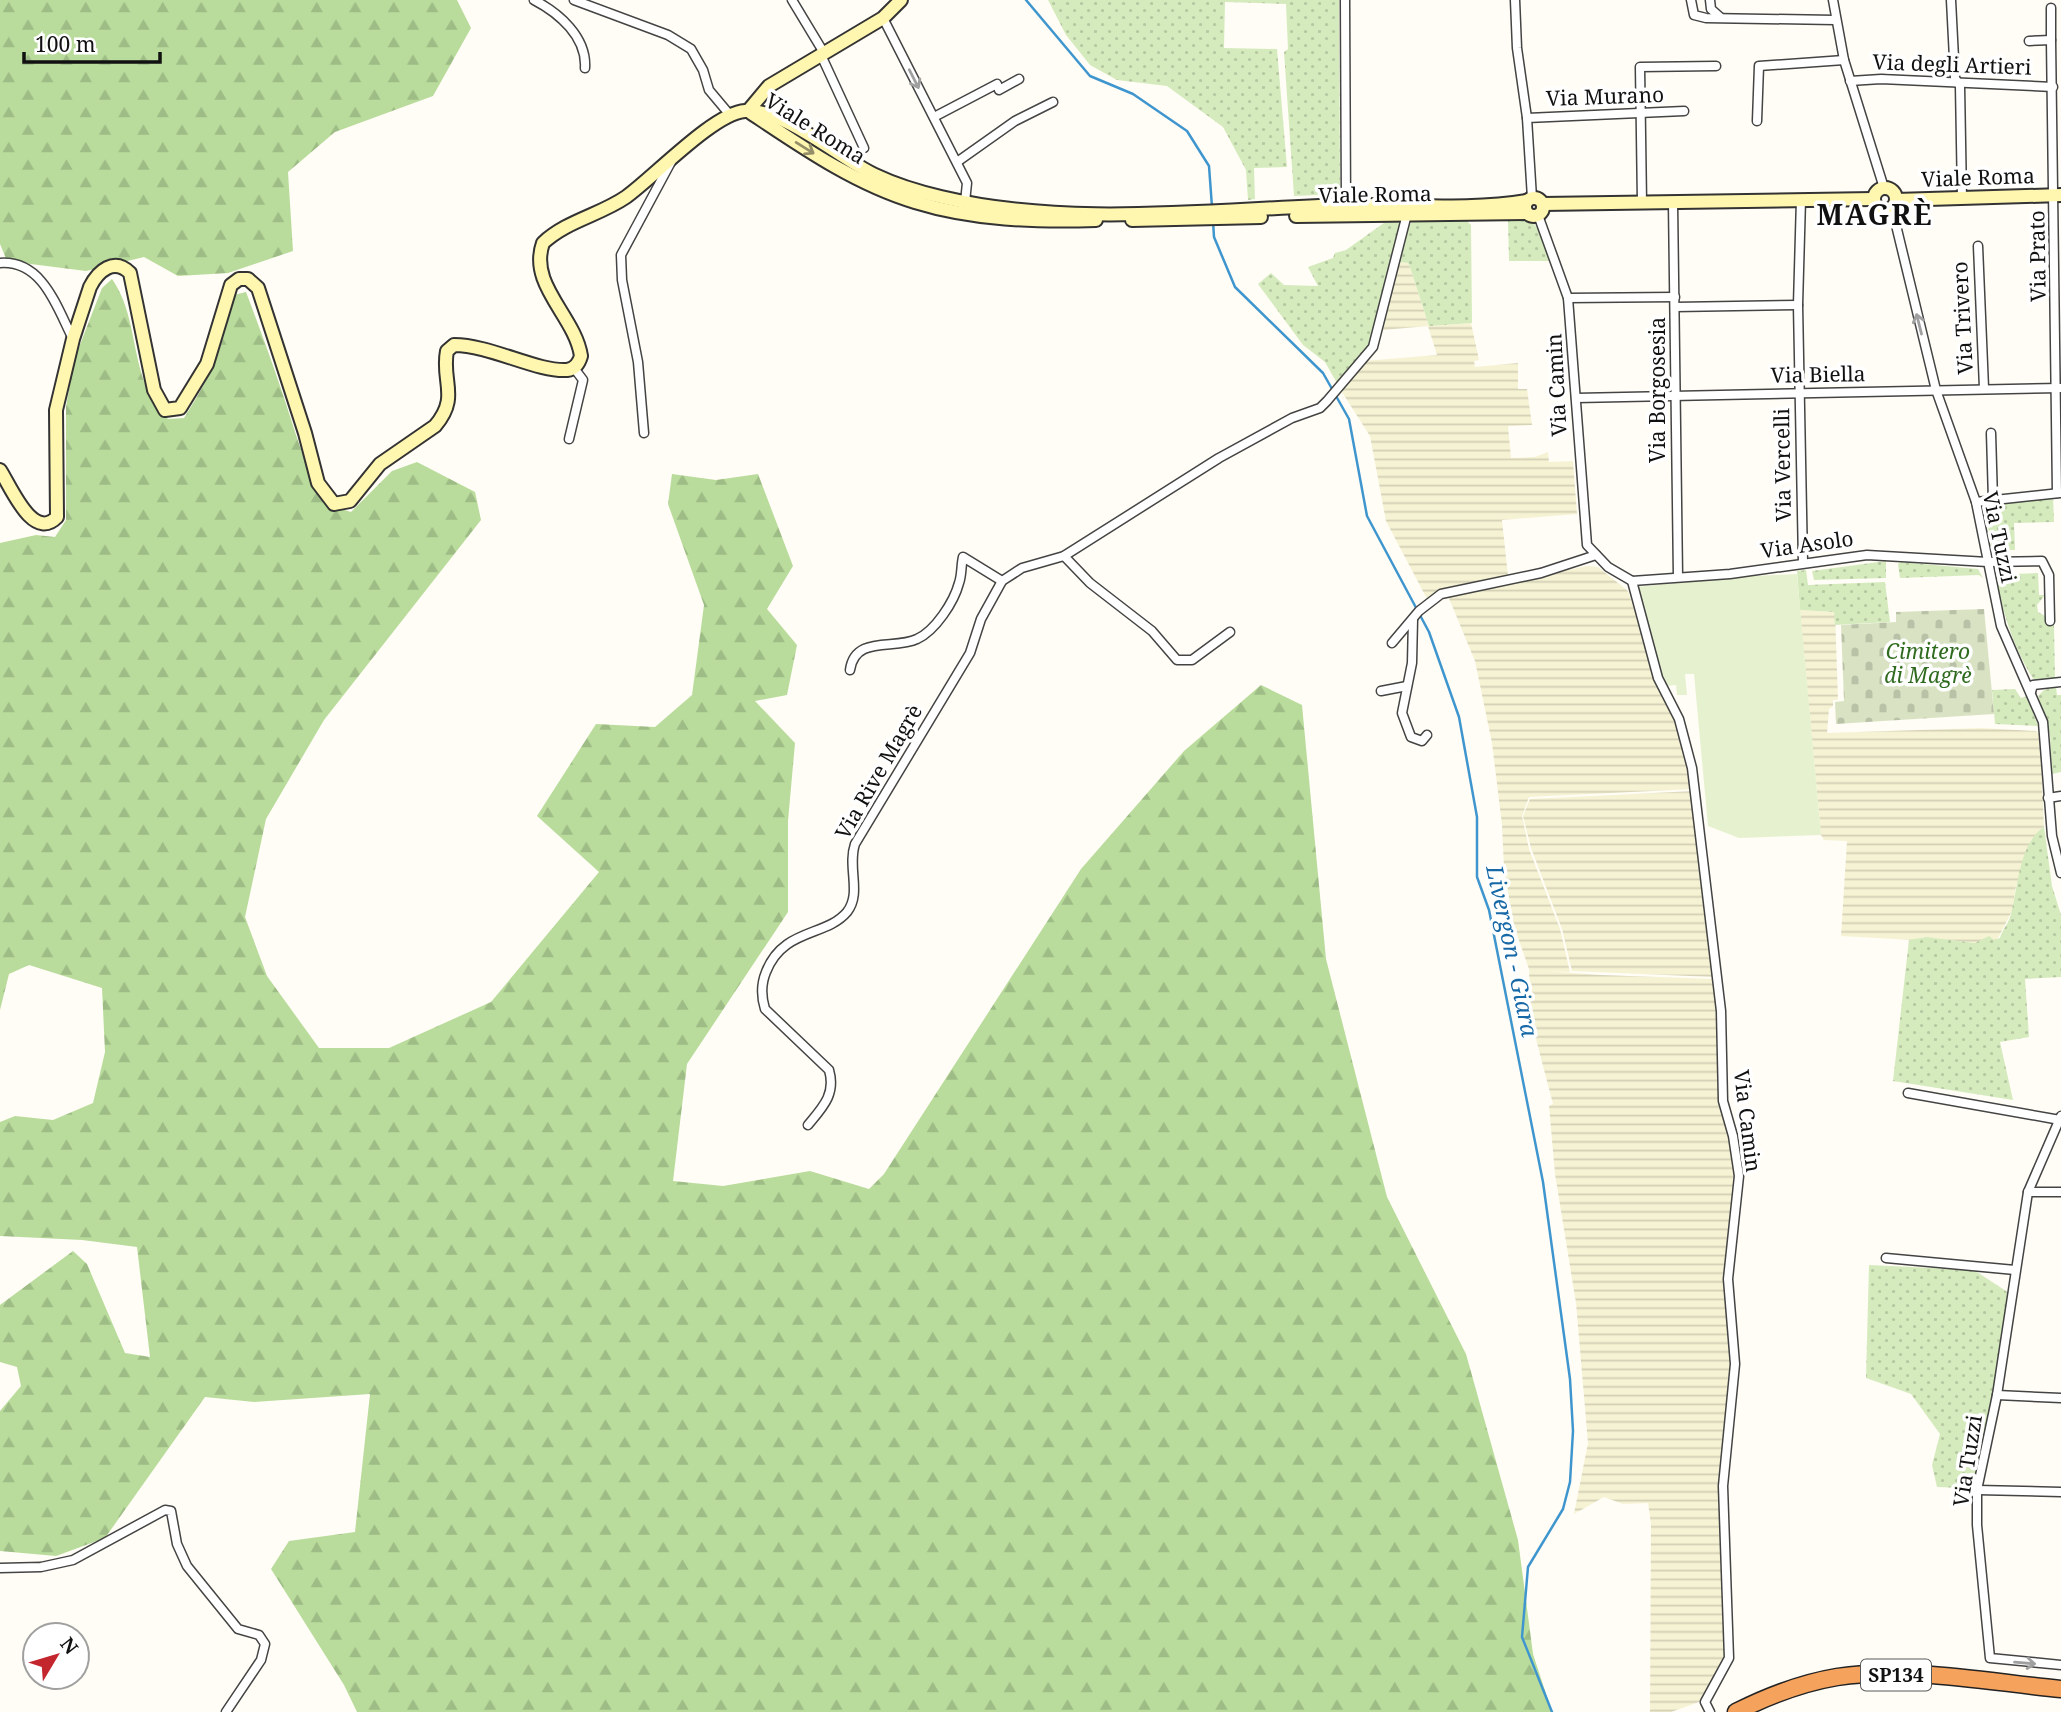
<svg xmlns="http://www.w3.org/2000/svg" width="2061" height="1712" viewBox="0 0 2061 1712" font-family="'Noto Serif',serif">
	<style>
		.farmland { fill: url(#farmland-rules) }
		.grass { fill: url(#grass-dots) }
		.forest { fill: url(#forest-firs) }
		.cemetery { fill: url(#cemetery-stones) }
		.pitch { fill: #e6f2cf }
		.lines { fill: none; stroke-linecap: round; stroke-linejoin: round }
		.stream { stroke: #3f96cf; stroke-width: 2.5 }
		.street-casing { stroke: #444; stroke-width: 11 }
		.secondary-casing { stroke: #333; stroke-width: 16 }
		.highway-casing { stroke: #222; stroke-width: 19 }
		.street { stroke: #fff; stroke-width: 8 }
		.secondary { stroke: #fff6b0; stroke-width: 12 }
		.highway { stroke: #f5a25d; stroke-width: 16 }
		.oneway { stroke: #a0a0a0 }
		.oneway2 { stroke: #948f68 }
		.labels { text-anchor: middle; stroke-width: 7; stroke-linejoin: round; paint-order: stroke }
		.shield { fill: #fff; stroke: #585858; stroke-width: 2 }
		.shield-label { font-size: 19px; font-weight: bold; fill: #111 }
		.street-label { font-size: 21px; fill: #111; stroke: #fff }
		.park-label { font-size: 21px; font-style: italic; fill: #2f6b1f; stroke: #fff }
		.water-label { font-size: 23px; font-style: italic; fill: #1768a6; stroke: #fff }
		.district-label { font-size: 28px; font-weight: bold; letter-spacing: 2px; fill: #111; stroke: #fff }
	</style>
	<defs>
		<pattern id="farmland-rules" width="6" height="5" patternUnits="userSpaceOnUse" patternTransform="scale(1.75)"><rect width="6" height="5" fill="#f6f3d4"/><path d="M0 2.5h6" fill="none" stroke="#d2cfb5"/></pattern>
		<pattern id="grass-dots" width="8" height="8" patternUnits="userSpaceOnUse" patternTransform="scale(1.75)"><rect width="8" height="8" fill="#d5ebbd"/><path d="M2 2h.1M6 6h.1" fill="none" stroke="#b6c8a1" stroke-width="1.8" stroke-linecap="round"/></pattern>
		<pattern id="forest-firs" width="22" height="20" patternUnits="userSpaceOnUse" patternTransform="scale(1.75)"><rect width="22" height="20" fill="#b9dc9c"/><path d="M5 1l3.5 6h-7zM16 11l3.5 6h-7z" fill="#9ebc85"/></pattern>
		<pattern id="cemetery-stones" width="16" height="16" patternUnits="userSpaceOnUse" patternTransform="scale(1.75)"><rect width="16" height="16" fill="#d9e3c4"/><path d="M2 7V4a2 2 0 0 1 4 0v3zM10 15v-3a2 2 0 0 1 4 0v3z" fill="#b9c2a7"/></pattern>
	</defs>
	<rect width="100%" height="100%" fill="#fffdf5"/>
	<g class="farmland">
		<path d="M 1398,262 L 1408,263 L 1410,267 L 1429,326 L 1471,323 L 1479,360 L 1474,361 L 1475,367 L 1518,363 L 1518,389 L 1527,389 L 1532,425 L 1508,426 L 1511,458 L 1535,457 L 1548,452 L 1549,462 L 1573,461 L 1577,514 L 1502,520 L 1508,576 L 1427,599 L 1386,521 L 1370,436 L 1340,389 L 1364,361 L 1437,355 L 1428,326 L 1383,330 Z"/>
		<path d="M 1587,566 L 1598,567 L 1628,591 L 1658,683 L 1683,740 L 1693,789 L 1529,797 L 1522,816 L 1529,849 L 1560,929 L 1570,972 L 1547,971 L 1600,975 L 1715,979 L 1720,1025 L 1718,1088 L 1734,1154 L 1736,1183 L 1727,1250 L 1733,1351 L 1719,1503 L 1728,1640 L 1725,1657 L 1699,1702 L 1671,1712 L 1650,1712 L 1651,1524 L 1648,1503 L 1623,1504 L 1604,1497 L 1574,1514 L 1588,1443 L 1576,1303 L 1555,1174 L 1549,1106 L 1553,1104 L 1531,1020 L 1529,969 L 1514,926 L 1504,868 L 1502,825 L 1492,743 L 1475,661 L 1448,596 Z"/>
		<path d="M 1800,610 L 1835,612 L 1838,700 L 1833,700 L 1833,706 L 1829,709 L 1827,733 L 1982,728 L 2036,731 L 2040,734 L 2044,827 L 2031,840 L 2016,886 L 2012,911 L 1997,940 L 1975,943 L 1923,937 L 1914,940 L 1841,936 L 1847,841 L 1824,840 L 1821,835 Z"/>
		<path d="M 1694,791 L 1714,977 L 1572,971 L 1562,929 L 1531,848 L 1523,816 L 1530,799 Z"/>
	</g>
	<g class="grass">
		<path d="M 1048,0 L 1339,0 L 1340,194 L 1294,196 L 1284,52 L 1288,49 L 1286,4 L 1225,2 L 1224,48 L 1277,49 L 1287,167 L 1254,168 L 1255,199 L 1248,200 L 1246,170 L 1223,127 L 1167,86 L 1117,80 L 1090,65 L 1066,35 Z"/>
		<path d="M 1459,219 L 1466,220 L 1471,225 L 1472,323 L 1429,326 L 1410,267 L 1408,263 L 1399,262 L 1408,226 L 1413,221 Z"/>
		<path d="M 1388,220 L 1397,220 L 1401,226 L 1370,345 L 1338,385 L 1325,362 L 1303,345 L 1258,284 L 1271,273 L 1284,285 L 1318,286 L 1308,267 L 1333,258 L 1335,253 L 1346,250 Z"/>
		<path d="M 1531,220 L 1541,233 L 1550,261 L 1509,261 L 1508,221 Z"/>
		<path d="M 2053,497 L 2054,522 L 2014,523 L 2015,550 L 2008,550 L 2008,557 L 1996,557 L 1992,554 L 1985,506 Z"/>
		<path d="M 1886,561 L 1886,578 L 1814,580 L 1812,571 Z"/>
		<path d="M 1901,562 L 1978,569 L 1983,578 L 1979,575 L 1900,578 L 1898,564 Z"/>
		<path d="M 1999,566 L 2012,566 L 2013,574 L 2038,573 L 2039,595 L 2045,595 L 2037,605 L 2038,612 L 2047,617 L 2047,625 L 2054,624 L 2055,678 L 2034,680 C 2012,645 2003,613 1995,572 Z"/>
		<path d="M 1806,570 L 1808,585 L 1885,582 L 1890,622 L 1835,625 L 1834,612 L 1800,610 L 1797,571 Z"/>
		<path d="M 2056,687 L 2057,695 L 2061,695 L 2061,772 L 2052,774 L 2050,735 L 2038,696 L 2044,690 Z"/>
		<path d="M 2015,689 L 2021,698 L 2027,696 L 2038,726 L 1995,724 L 1992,690 Z"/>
		<path d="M 2044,827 L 2052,886 L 2061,915 L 2061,977 L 2025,979 L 2029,1037 L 2000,1042 L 2013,1100 L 1893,1081 L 1909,940 L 1926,937 L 1975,943 L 1989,936 L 1994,940 L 2000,938 C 2002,930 2009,923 2011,914 C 2018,888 2019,843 2044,827 Z"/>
		<path d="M 1869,1265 L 1974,1270 L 2009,1293 L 1994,1391 L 1975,1477 L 1968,1475 L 1965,1488 L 1937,1487 L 1932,1465 L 1940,1434 L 1911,1394 L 1866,1378 Z"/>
	</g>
	<g class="forest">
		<path d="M 0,0 L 457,0 L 471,28 L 433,96 L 335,132 L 288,172 L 293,251 L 228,273 L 178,276 L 144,257 L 86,271 L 7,261 L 0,244 Z"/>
		<path d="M 112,279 C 142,322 127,379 168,419 L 184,418 C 214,371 222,349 234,295 L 246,292 C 258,324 270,356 281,389 C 295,429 304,468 326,504 L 351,512 L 392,471 L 417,462 L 475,492 L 481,520 L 324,720 L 266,819 L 245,917 L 267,976 L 319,1048 L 389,1048 L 491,1002 L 599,872 L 537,816 L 596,724 L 655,727 L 692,695 L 704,605 L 668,504 L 672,474 L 716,480 L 758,474 L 793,566 L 767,609 L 797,645 L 787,695 L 755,701 L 795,743 L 788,821 L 788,912 L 687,1064 L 673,1181 L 723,1186 L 810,1171 L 869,1189 L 884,1174 L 1081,869 L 1184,751 L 1261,685 L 1302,705 L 1326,959 L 1387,1197 L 1466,1354 L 1518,1540 L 1533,1654 L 1552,1712 L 357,1712 L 344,1685 L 271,1569 L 289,1541 L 355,1532 L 370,1394 L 254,1402 L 205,1397 L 105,1538 L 56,1556 L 0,1551 L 0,1411 L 21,1386 L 17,1367 L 0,1362 L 0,1305 L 73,1251 L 87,1264 L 125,1353 L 150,1357 L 137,1247 L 82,1240 L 0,1236 L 0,1122 L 15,1116 L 53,1120 L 93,1103 L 105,1052 L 102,988 L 29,965 L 9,974 L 0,1010 L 0,543 L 36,535 L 55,537 L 66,520 L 66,407 L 74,360 L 102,288 Z"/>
	</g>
	<path class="cemetery" d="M 1984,609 L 1994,714 L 1836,724 L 1835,702 L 1844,701 L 1841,625 L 1896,622 L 1896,612 Z"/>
	<path class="pitch" d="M 1797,574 L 1821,835 L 1739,838 L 1708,826 L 1694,674 L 1685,674 L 1687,695 L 1677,695 L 1676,685 L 1666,686 L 1663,682 L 1636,587 L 1732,577 Z"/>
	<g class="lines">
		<g class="stream">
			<path d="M 1026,0 L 1090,76 L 1133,94 L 1187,131 L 1209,166 L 1212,207"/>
			<path d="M 1213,221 L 1214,237 L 1235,287 L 1323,373 L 1349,419 L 1367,516 L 1429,632 L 1459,717 L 1477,817 L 1477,877 L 1489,910 L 1543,1182 L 1570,1379 L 1573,1431 L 1570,1482 L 1563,1509 L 1528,1567 L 1522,1637 L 1552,1712"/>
		</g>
		<g class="street-casing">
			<g id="street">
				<path d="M 534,0 C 559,13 587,37 585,68"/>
				<path d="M 574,0 L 668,35 L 691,49 L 703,70 L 709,90 L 730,115"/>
				<path d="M 792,0 L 824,53"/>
				<path d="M 1345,0 L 1346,205"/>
				<path d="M 1515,0 L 1517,48 L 1527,118 L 1532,198"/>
				<path d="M 1691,0 L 1694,15 L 1706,18 L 1835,20"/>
				<path d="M 1710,0 L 1711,9 L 1720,17"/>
				<path d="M 1833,0 L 1844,60 L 1884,188"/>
				<path d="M 1951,0 L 1955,78 L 1960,86 L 1962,198"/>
				<path d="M 2051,8 L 2051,40"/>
				<path d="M 883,18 L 967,183 L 965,202"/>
				<path d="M 2029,41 L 2051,40 L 2057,493"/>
				<path d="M 821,55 L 864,148"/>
				<path d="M 1850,81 L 1881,79 L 2053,87"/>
				<path d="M 934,117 L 997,84 L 999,90 L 1019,79"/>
				<path d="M 1527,118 L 1684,111"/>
				<path d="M 1757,121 L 1759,66 L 1844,60"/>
				<path d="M 957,162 L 1015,121 L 1053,102"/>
				<path d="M 1801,199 L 1798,305 L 1803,563"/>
				<path d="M 1642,203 L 1640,67 L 1716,66"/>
				<path d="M 1673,203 L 1678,577"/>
				<path d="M 1889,210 L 1895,221 L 1936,390 L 1976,502 L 2001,626 L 2043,722 L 2052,836 L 2061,873"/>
				<path d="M 1538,215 L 1568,298 L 1587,545 L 1608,567 L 1632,581 L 1658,678 L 1679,719 L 1692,768 L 1721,1011 L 1723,1101 L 1733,1136 L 1739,1176 L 1728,1279 L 1735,1364 L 1723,1486 L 1729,1658 L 1705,1702 L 1710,1712"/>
				<path d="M 1978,246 L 1984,388"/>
				<path d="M 0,263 C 43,260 57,308 73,339"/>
				<path d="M 1568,298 L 1675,297"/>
				<path d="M 1675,307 L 1798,305"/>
				<path d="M 1576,398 L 2061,388"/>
				<path d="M 644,433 L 638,362 L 622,280 L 621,255 L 671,162"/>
				<path d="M 1991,433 L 1993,500"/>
				<path d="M 569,439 L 583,380 L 574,368"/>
				<path d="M 1976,502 L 2060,493"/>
				<path d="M 1064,556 L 1090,583 L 1152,631 L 1177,660 L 1192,660 L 1230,632"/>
				<path d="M 1632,581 L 1730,574 L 1867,555 L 1988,562 L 2042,561 L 2049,575 L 2050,621"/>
				<path d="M 1413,619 L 1412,663 L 1402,713 L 1411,737 L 1422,741 L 1427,735"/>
				<path d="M 1392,643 L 1419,611 L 1441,594 L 1541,573 L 1596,555"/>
				<path d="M 850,670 C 855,635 894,650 917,639 C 935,631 954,602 959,583 C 962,575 961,565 963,557 L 1002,581"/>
				<path d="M 1381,691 L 1407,686"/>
				<path d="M 2031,692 L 2033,685 L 2061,682"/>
				<path d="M 2048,798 L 2061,796"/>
				<path d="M 1908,1093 L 2060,1120"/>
				<path d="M 2061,1116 L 2028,1192 L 1997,1395 L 1977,1490 L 1977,1525 L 1990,1658 L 2061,1665"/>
				<path d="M 808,1125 C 823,1107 836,1094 829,1070 L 765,1009 C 761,996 761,984 766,972 C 783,928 826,937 847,912 C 862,893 847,867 855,844 L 970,653 L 981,619 L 1002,581 L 1022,568 L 1064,556 L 1219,458 L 1292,418 L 1320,408 L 1327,401 L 1373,347 L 1407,214"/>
				<path d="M 2028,1192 L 2061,1192"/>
				<path d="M 1886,1258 L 2015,1270"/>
				<path d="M 1997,1395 L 2061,1398"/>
				<path d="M 1977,1490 L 2061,1492"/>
				<path d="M 0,1568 L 41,1567 L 73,1560 L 165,1510 L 171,1511 L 177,1544 L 187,1566 L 238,1629 L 259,1635 L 265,1644 L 261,1660 L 226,1712"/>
			</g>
		</g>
		<g class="secondary-casing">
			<g id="secondary">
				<path d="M 748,111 L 769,86 L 883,18 L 901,0"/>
				<path d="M 751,113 C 802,147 855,184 915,202 C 973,220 1036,222 1096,220"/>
				<circle cx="1885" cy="199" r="11"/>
				<circle cx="1534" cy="207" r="9"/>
				<path d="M 1896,200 L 2061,195"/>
				<path d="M 1543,204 L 1873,199"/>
				<path d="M 1296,216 L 1527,213"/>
				<path d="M 1132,220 L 1261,217"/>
				<path d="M 0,470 C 11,487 33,542 57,517 L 56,410 L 73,339 L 90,287 C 98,271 114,257 130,273 L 154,390 L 165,410 L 180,408 L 207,364 L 231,285 L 239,279 L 248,279 L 258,288 L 305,433 L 318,483 L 334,504 L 350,501 L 380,464 L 435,426 C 460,397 441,381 447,351 L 454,345 C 490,345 537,372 567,370 C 575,369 579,363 581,356 C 575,316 528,285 543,243 C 566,221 600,215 626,197 C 654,177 714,113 745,111 C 783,108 839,158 875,175 C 896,185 919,192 941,197 C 1072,228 1213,209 1347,205 C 1406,204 1469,211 1527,201"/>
			</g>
		</g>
		<g class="highway-casing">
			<path id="highway" d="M 1736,1712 C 1768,1696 1801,1683 1837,1677 C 1909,1666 1988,1682 2061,1689"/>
		</g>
		<use href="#street" class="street"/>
		<use href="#secondary" class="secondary"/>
		<use href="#highway" class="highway"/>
	</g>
	<defs><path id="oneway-shaft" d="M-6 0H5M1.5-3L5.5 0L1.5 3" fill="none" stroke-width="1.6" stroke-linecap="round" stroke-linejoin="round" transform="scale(1.75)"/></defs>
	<g class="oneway">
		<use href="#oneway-shaft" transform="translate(914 79) rotate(63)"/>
		<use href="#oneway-shaft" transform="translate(1919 324) rotate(-104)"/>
		<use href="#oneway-shaft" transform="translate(2025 1663) rotate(5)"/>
	</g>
	<use class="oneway2" href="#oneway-shaft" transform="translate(805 148) rotate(32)"/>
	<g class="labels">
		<rect class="shield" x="1861" y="1659.5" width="70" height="31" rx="5"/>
		<g class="shield-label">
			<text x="1896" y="1682">SP134</text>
		</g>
		<g class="street-label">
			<text transform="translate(1952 65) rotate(2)" y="7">Via degli Artieri</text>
			<text transform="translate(1605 97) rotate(-2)" y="7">Via Murano</text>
			<text transform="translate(815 129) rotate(32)" y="7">Viale Roma</text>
			<text transform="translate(1978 178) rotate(-2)" y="7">Viale Roma</text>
			<text transform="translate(1375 195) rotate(-1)" y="7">Viale Roma</text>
			<text transform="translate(2038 256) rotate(-91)" y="7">Via Prato</text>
			<text transform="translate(1963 318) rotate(-93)" y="7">Via Trivero</text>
			<text transform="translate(1818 375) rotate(-1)" y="7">Via Biella</text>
			<text transform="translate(1557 385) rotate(-93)" y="7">Via Camin</text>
			<text transform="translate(1658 390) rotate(-90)" y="7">Via Borgosesia</text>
			<text transform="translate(1783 465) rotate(-91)" y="7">Via Vercelli</text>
			<text transform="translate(1999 537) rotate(78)" y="7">Via Tuzzi</text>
			<text transform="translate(1807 545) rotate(-8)" y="7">Via Asolo</text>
			<text transform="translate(879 772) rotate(-60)" y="7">Via Rive Magrè</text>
			<text transform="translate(1747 1121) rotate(83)" y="7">Via Camin</text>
			<text transform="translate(1968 1461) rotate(-81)" y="7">Via Tuzzi</text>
		</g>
		<g class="park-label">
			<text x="1928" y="659">Cimitero<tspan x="1928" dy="24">di Magrè</tspan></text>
		</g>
		<g class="water-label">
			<text transform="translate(1512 951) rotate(78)" y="8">Livergon - Giara</text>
		</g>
		<g class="district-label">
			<text x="1875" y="225">MAGRÈ</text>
		</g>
	</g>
	<g transform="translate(56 1656) rotate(52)"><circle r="33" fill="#ffffff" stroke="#a0a0a0" stroke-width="2"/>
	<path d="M0-5L12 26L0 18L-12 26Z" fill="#c4262e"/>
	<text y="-10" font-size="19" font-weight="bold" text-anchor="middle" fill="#111111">N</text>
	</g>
	<path d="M24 52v10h136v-10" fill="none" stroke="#111111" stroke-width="3.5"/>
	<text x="35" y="52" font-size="21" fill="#111111" stroke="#ffffff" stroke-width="5" paint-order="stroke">100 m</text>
</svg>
